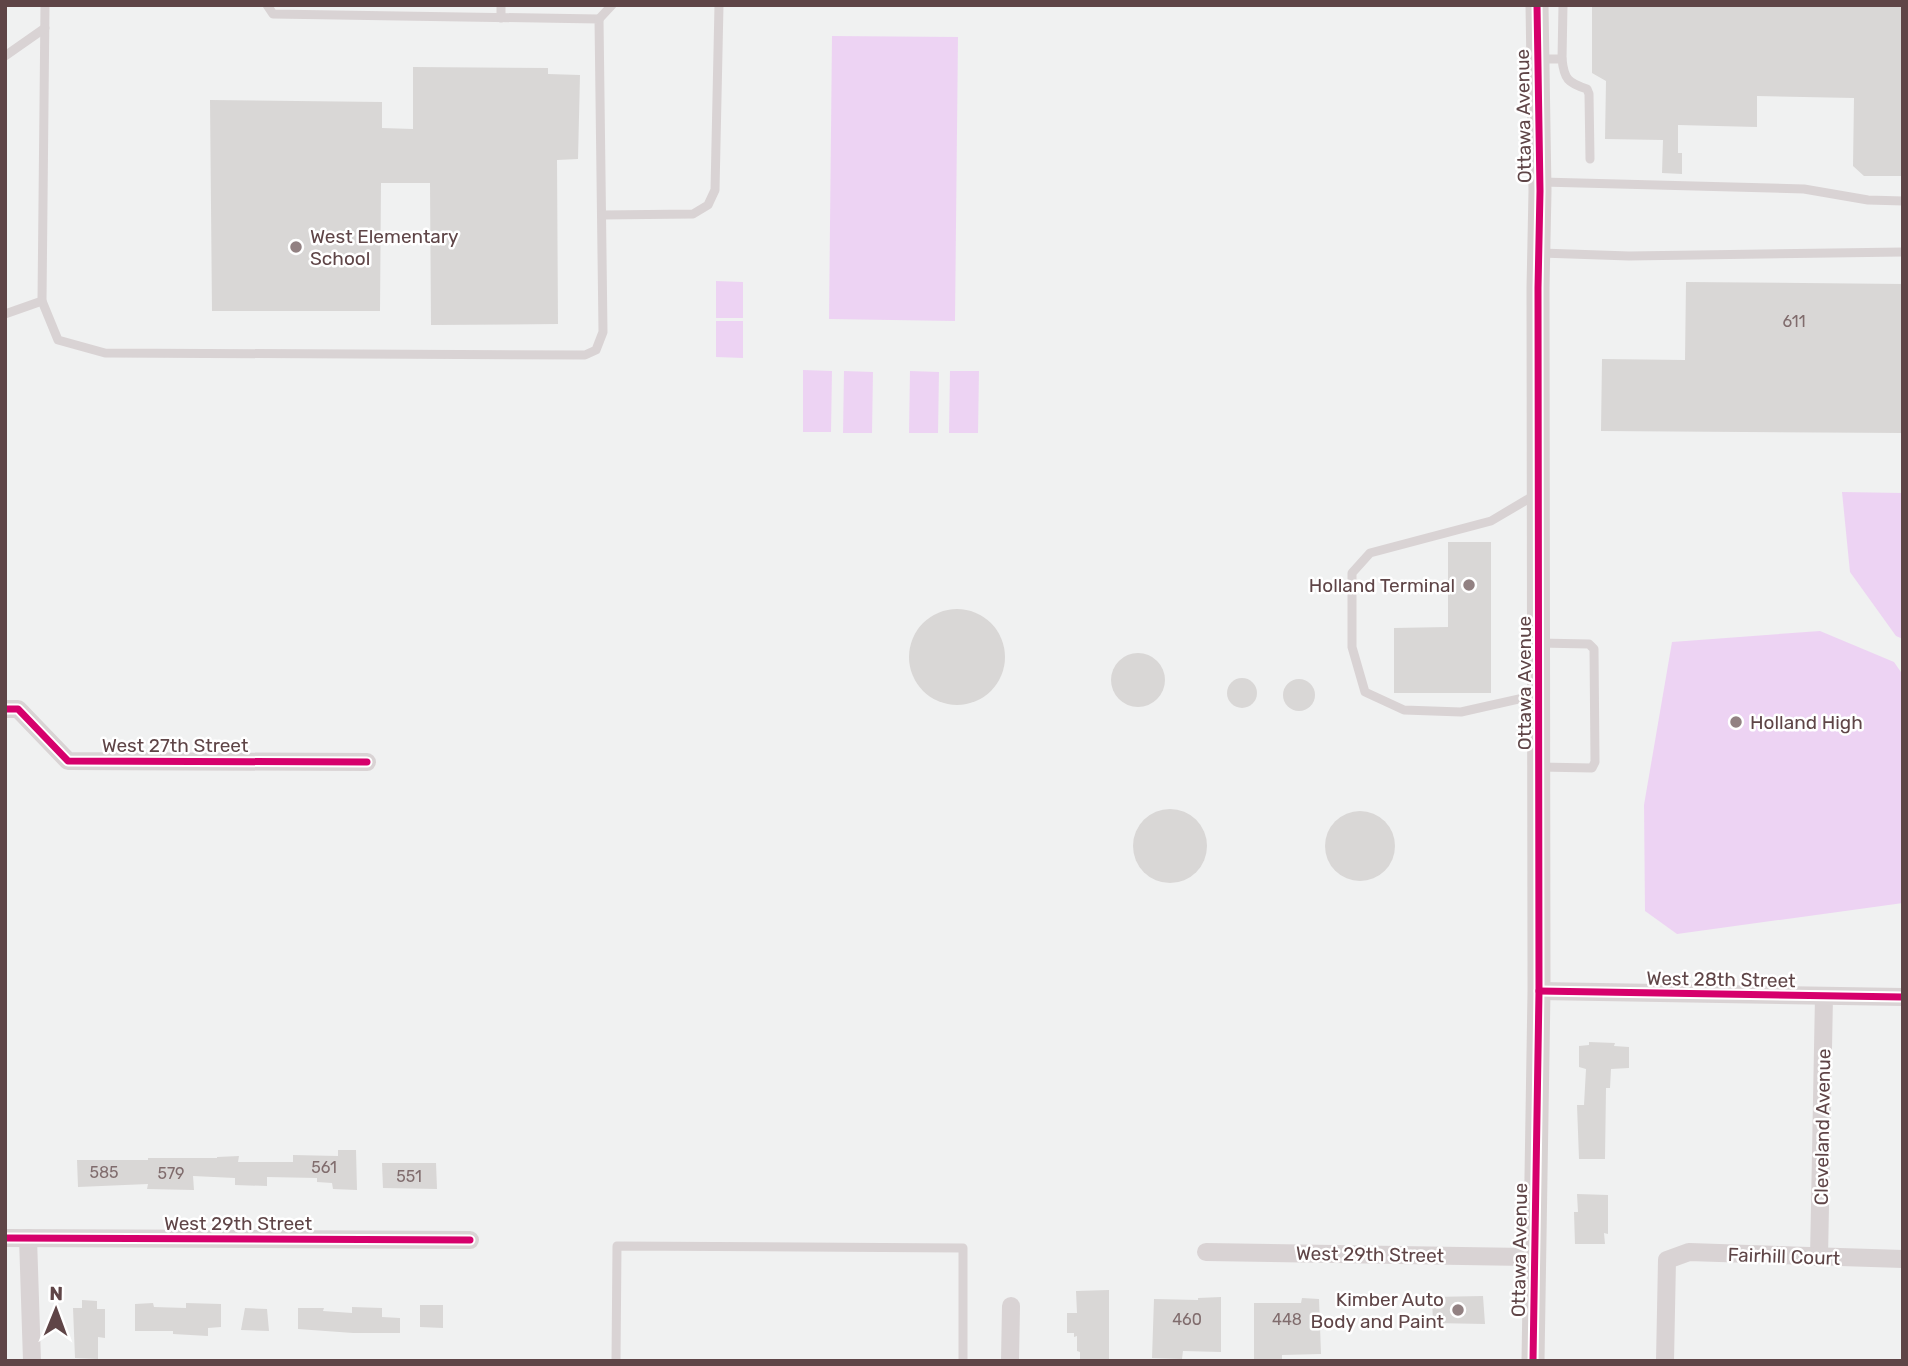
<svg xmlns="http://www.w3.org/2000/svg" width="1908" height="1366" viewBox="0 0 1908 1366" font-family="Rubik,sans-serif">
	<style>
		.green { fill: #edd3f3 }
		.building { fill: #d9d7d6 }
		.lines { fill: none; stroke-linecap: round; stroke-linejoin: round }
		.lane { stroke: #d9d3d4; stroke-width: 9 }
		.street { stroke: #d9d3d4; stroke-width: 18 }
		.secondary { stroke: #d8d2d2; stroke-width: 23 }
		.cycleway-casing { stroke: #fff; stroke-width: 11 }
		.cycleway { stroke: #d6006c; stroke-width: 7 }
		.poi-dot { fill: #928182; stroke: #fff; stroke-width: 2.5 }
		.labels { text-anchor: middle; stroke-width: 5; stroke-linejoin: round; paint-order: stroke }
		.number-label { font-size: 16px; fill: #806c6d }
		.street-label { font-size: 19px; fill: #5f4547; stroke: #fff }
		.poi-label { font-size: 19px; fill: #5f4547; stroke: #fff; text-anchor: start }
	</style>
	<rect width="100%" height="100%" fill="#f0f1f1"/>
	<g class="green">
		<path d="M 832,36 L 958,37 L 955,321 L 829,319 Z"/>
		<path d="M 716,281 L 743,282 L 743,318 L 716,318 Z"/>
		<path d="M 716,321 L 743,321 L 743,358 L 716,357 Z"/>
		<path d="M 803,370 L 832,371 L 831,432 L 803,432 Z"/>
		<path d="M 844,371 L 873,372 L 872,433 L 843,433 Z"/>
		<path d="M 910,371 L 939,372 L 938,433 L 909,433 Z"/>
		<path d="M 950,371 L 979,371 L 978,433 L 949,433 Z"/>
		<path d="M 1842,492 L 1903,493 L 1903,639 L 1896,636 L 1850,572 Z"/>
		<path d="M 1820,631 L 1894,662 L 1903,675 L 1903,903 L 1677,934 L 1645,911 L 1644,805 L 1672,642 Z"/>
	</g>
	<g class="building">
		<path d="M 1592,5 L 1903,5 L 1903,176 L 1864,176 L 1853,166 L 1854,98 L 1757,96 L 1757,127 L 1678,125 L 1678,153 L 1682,153 L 1682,174 L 1662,173 L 1663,140 L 1605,139 L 1606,81 L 1592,73 Z"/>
		<path d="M 413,67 L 548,68 L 548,74 L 580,75 L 578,159 L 557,160 L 558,324 L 431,325 L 430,183 L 381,183 L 380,311 L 212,311 L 210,100 L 382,102 L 382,128 L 413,129 Z"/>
		<path d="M 1686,282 L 1903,284 L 1903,433 L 1601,431 L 1602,359 L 1685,360 Z"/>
		<path d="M 1448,542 L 1491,542 L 1491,693 L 1394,693 L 1394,628 L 1448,627 Z"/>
		<circle cx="957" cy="657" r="48"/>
		<circle cx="1138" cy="680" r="27"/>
		<circle cx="1242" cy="693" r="15"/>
		<circle cx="1299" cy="695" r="16"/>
		<circle cx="1170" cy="846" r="37"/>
		<circle cx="1360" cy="846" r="35"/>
		<path d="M 1589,1042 L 1615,1043 L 1614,1046 L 1629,1047 L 1629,1068 L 1611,1069 L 1610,1088 L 1606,1088 L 1605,1159 L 1579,1159 L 1577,1105 L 1584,1105 L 1586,1069 L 1579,1067 L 1579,1046 L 1589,1045 Z"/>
		<path d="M 338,1150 L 356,1150 L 357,1190 L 333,1189 L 332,1183 L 317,1182 L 317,1178 L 267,1177 L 267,1186 L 235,1185 L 235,1178 L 193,1176 L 194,1190 L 147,1189 L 148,1184 L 78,1187 L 77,1160 L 148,1160 L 148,1158 L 217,1158 L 217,1157 L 239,1156 L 238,1162 L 293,1162 L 293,1155 L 338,1156 Z"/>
		<path d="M 382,1163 L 436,1163 L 437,1189 L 383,1188 Z"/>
		<path d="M 1577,1194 L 1608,1195 L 1608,1234 L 1604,1233 L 1605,1244 L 1575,1244 L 1574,1212 L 1578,1212 Z"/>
		<path d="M 1109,1290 L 1109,1361 L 1080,1361 L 1080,1352 L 1077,1351 L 1077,1336 L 1074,1337 L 1074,1333 L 1067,1333 L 1067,1313 L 1077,1313 L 1076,1291 Z"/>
		<path d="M 1483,1296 L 1485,1324 L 1433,1323 L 1432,1297 Z"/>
		<path d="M 1221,1297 L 1221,1352 L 1183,1351 L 1182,1359 L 1152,1358 L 1154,1299 L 1198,1300 L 1198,1298 Z"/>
		<path d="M 1302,1298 L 1319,1299 L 1321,1354 L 1282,1355 L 1282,1361 L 1254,1361 L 1254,1303 L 1301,1303 Z"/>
		<path d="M 82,1300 L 97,1301 L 97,1309 L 105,1309 L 105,1338 L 98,1337 L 98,1359 L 75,1358 L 73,1308 L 82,1308 Z"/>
		<path d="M 153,1303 L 154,1307 L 186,1308 L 186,1303 L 221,1304 L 221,1327 L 208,1328 L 208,1336 L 173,1334 L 173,1331 L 135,1331 L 135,1304 Z"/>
		<path d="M 420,1305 L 443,1305 L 443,1328 L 420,1327 Z"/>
		<path d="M 352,1307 L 382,1308 L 382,1317 L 400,1318 L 400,1333 L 353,1333 L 298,1329 L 298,1308 L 324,1308 L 323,1311 L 352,1313 Z"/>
		<path d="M 245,1308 L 267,1309 L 269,1331 L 241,1330 Z"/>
	</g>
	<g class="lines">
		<g class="lane">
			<path d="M 45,5 L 42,301 L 58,340 L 105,353 L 585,355 L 596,350 L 603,332 L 599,19 L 273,14 L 267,5"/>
			<path d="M 501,18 L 501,5"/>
			<path d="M 599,19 L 612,5"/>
			<path d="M 5,56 L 45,28"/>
			<path d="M 1540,59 L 1562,59 C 1564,79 1568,83 1587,89 L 1589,94 L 1590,159"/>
			<path d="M 1562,59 L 1563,5"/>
			<path d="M 1542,182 L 1804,189 L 1868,200 L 1903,201"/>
			<path d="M 602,215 L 693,214 L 708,205 L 715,190 L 719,5"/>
			<path d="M 1541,253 L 1629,256 L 1903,252"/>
			<path d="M 5,314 L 42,301"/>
			<path d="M 1535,495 L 1491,521 L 1370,553 L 1352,573 L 1352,647 L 1365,692 L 1404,710 L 1461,712 L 1536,695"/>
			<path d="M 1539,643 L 1589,644 L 1594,649 L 1595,762 L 1592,768 L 1540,767"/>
			<path d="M 616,1361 L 617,1246 L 963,1248 L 963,1361"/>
		</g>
		<g class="street">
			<path d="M 5,709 L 18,709 L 68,761 L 367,762"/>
			<path d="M 1539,991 L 1903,997"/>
			<path d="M 5,1238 L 470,1240"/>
			<path d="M 28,1238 L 32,1361"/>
			<path d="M 1206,1252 L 1534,1257"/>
			<path d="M 1819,1258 L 1824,996"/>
			<path d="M 1010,1361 L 1011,1306"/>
			<path d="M 1665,1361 L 1667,1260 L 1689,1252 L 1903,1259"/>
		</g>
		<path class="secondary" d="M 1533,1361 L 1539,991 L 1538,288 L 1540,191 L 1537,5"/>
		<g class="cycleway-casing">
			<g id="cycleway">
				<path d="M 5,709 L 18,709 L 68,761 L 367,762"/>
				<path d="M 1539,991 L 1903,997"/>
				<path d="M 5,1238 L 470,1240"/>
				<path d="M 1533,1361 L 1539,991 L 1538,288 L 1540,191 L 1537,5"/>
			</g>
		</g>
		<use href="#cycleway" class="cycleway"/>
	</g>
	<g class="poi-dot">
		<circle cx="296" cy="247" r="7"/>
		<circle cx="1469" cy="585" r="7"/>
		<circle cx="1736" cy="722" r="7"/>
		<circle cx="1458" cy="1310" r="7"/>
	</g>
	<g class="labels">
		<g class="number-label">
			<text x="1794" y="327">611</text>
			<text x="324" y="1173">561</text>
			<text x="104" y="1178">585</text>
			<text x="171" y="1179">579</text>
			<text x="409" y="1182">551</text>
			<text x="1187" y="1325">460</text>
			<text x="1287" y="1325">448</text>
		</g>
		<g class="street-label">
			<text transform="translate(1523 116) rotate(-91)" y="7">Ottawa Avenue</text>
			<text transform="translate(1524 683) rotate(-90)" y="7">Ottawa Avenue</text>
			<text x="175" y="752">West 27th Street</text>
			<text transform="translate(1721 979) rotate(1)" y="7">West 28th Street</text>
			<text transform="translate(1822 1127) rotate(-89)" y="7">Cleveland Avenue</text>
			<text x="238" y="1230">West 29th Street</text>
			<text transform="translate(1519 1250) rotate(-89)" y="7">Ottawa Avenue</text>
			<text transform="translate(1370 1254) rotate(1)" y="7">West 29th Street</text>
			<text transform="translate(1784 1256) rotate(2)" y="7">Fairhill Court</text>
		</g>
		<g class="poi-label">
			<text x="310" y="243">West Elementary<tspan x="310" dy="22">School</tspan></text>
			<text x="1455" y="592" text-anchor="end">Holland Terminal</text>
			<text x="1750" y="729">Holland High</text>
			<text x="1444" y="1306" text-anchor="end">Kimber Auto<tspan x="1444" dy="22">Body and Paint</tspan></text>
		</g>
	</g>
	<rect width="1908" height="1366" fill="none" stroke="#5f4547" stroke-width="14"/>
	<g transform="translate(56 1310) rotate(1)" stroke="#ffffff" stroke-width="5" paint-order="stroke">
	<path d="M0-5L12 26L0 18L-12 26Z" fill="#5f4547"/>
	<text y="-10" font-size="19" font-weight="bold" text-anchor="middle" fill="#5f4547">N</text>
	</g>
</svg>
